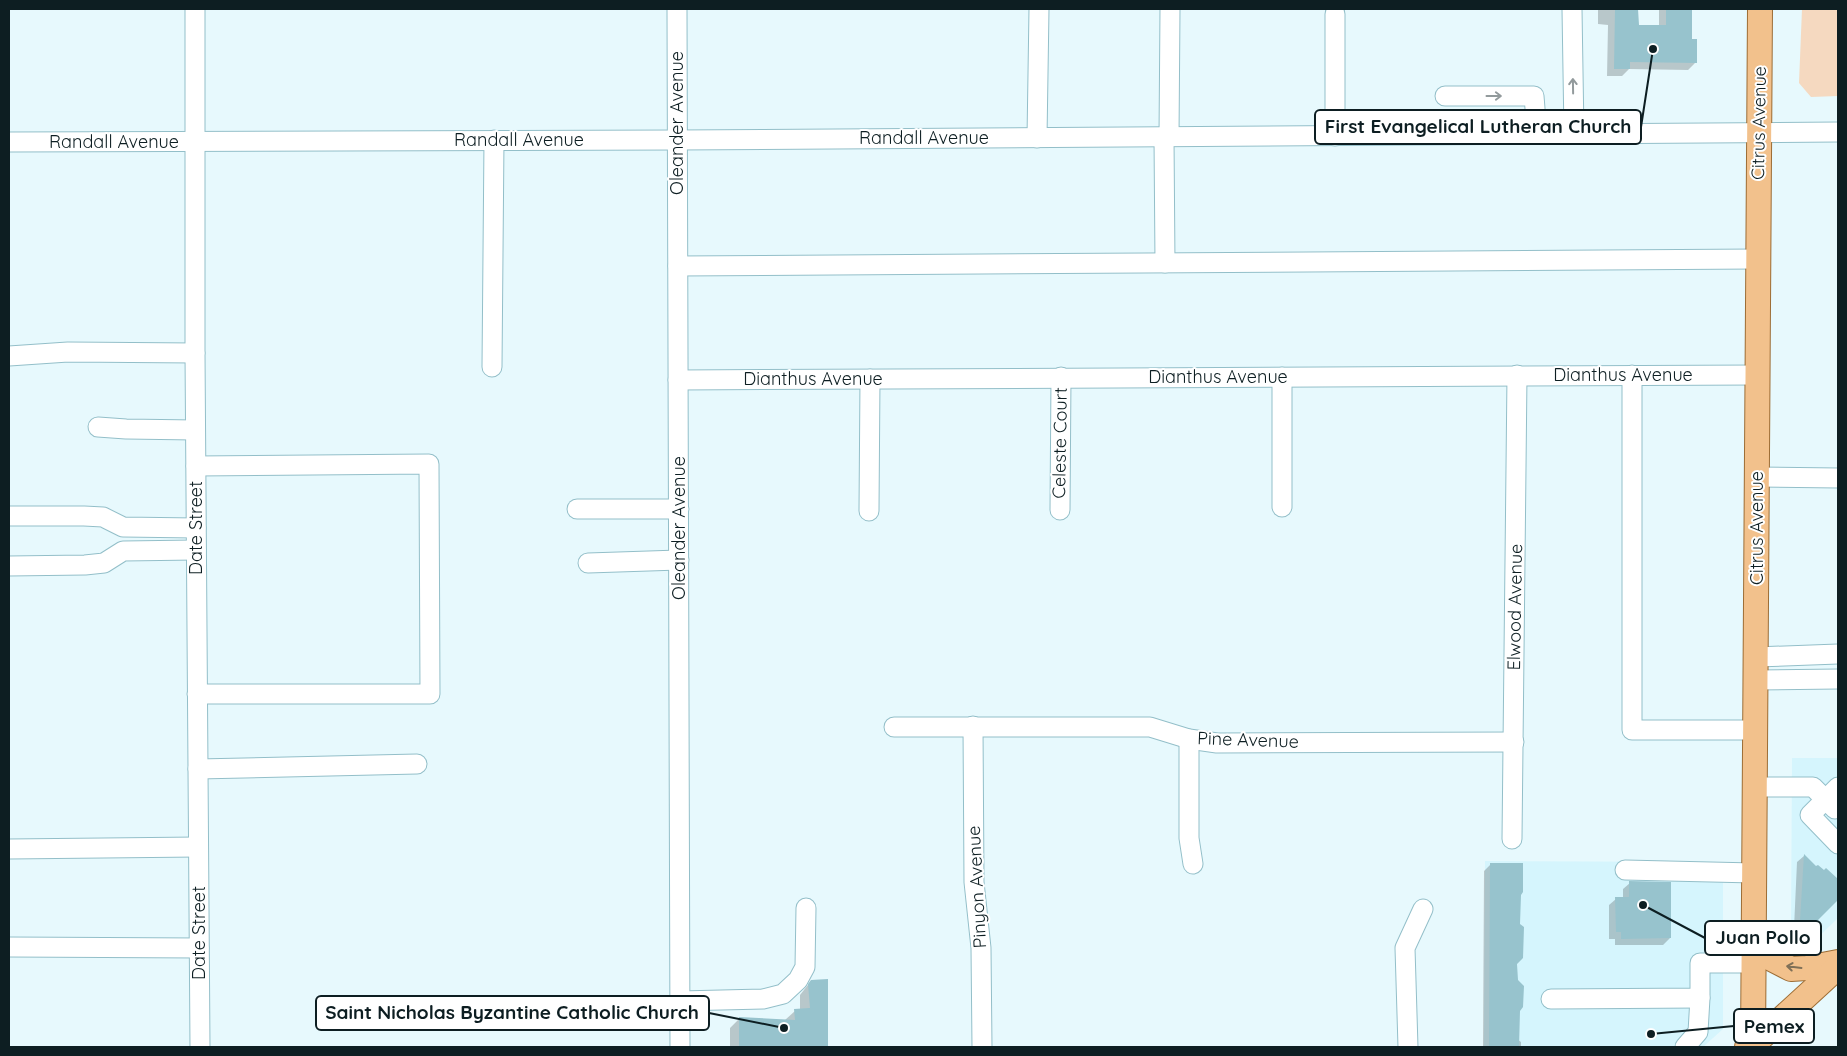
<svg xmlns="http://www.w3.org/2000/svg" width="1847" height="1056" viewBox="0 0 1847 1056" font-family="Quicksand,sans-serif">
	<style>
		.built { fill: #d5f5fd }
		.green { fill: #f5d9c0 }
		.shadow { fill: #0003 }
		.building { fill: #97c3cd }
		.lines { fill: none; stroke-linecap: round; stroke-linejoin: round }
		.minor-casing { stroke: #93bfc9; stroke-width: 21 }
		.major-casing { stroke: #9d6d35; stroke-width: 26 }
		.minor { stroke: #fff; stroke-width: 19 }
		.major { stroke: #f2c18c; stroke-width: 24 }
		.oneway { stroke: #929a9c }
		.oneway2 { stroke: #807057 }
		.labels { text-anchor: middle; stroke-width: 4; stroke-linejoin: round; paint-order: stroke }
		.street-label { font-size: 18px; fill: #0d1e22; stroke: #fff }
		.leader { fill: none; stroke: #0d1e22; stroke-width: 2 }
		.callout-dot { fill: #0d1e22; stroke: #fff; stroke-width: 2 }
		.callout { fill: #fff; stroke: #0d1e22; stroke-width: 2 }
		.callout-label { font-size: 19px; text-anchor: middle; font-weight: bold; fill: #0d1e22 }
	</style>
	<rect width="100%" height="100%" fill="#e7f9fd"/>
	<g class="built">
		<path d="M 1792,758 L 1838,758 L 1838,918 L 1811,944 L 1791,932 Z"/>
		<path d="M 1485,861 L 1723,862 L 1723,1029 L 1703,1047 L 1484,1047 Z"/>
	</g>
	<path class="green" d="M 1802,9 L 1838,9 L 1838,96 L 1811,97 L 1799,83 Z"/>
	<g class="shadow">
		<path d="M 1598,9 L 1637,9 L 1637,26 L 1659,26 L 1659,9 L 1691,9 L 1691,40 L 1695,63 L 1688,70 L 1629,69 L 1622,76 L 1607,76 L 1608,25 L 1598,24 Z"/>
		<path d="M 1804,856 L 1815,868 L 1823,872 L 1826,869 L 1838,881 L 1838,899 L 1802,934 L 1795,931 L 1794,928 L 1797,862 Z"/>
		<path d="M 1491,864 L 1519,894 L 1516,964 L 1519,1010 L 1518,1040 L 1521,1042 L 1521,1047 L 1483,1047 L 1484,871 Z"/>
		<path d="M 1630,883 L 1670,938 L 1663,945 L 1615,945 L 1615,939 L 1609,939 L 1609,905 L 1616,899 L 1623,899 L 1623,889 Z"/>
		<path d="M 826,980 L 827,1047 L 730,1047 L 730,1028 L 739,1019 L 785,1020 L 795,1011 L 800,1010 L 800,995 L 811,981 Z"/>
	</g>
	<g class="building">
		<path d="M 1615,9 L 1638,9 L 1639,25 L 1666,25 L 1666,9 L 1692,9 L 1692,39 L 1697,39 L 1697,63 L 1630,62 L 1630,69 L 1614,69 Z"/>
		<path d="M 1804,854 L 1816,866 L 1818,865 L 1824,870 L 1826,868 L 1838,879 L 1838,900 L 1810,928 L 1805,928 L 1800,921 Z"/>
		<path d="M 1490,863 L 1523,863 L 1523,892 L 1521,895 L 1520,924 L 1524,927 L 1523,958 L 1517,964 L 1518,980 L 1524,986 L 1523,1007 L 1520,1011 L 1519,1047 L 1489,1047 Z"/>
		<path d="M 1629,881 L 1671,882 L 1671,938 L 1621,939 L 1621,932 L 1616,932 L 1615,897 L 1629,897 Z"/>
		<path d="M 828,979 L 828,1047 L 739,1047 L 739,1017 L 795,1020 L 794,1009 L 810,1008 L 808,984 L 811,980 Z"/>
	</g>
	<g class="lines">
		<g class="minor-casing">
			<g id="minor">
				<path d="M 195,9 L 195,353 L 200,1047"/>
				<path d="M 677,9 L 680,1047"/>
				<path d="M 1572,9 L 1574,134"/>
				<path d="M 1335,14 L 1335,136"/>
				<path d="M 1445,96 L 1534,96 L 1537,134"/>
				<path d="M 1164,137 L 1165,263"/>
				<path d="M 1169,137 L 1170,9"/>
				<path d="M 1037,138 L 1039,9"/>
				<path d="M 9,142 L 677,140 L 1838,132"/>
				<path d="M 678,266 L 1757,259"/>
				<path d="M 9,356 L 68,352 L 195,353"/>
				<path d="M 492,367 L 494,140"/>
				<path d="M 1632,375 L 1632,730 L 1755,730"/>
				<path d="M 678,380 L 1758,375"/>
				<path d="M 98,427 L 126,429 L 195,430"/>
				<path d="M 196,466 L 429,464 L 430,694 L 197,694"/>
				<path d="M 1757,477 L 1838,478"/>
				<path d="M 1282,507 L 1282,377"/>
				<path d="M 577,509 L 679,509"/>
				<path d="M 1060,510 L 1061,377"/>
				<path d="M 869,511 L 870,379"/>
				<path d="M 9,516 L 84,516 L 103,517 L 123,527 L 196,528"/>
				<path d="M 588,563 L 679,560"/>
				<path d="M 9,566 L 85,565 L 104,563 L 123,551 L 196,550"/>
				<path d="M 1756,657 L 1838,654"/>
				<path d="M 1756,680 L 1838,679"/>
				<path d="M 973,726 L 974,882 L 981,948 L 982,1047"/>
				<path d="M 894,727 L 1150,727 L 1189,739 L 1217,743 L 1514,742"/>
				<path d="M 1189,739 L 1189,838 L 1193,864"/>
				<path d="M 198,769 L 417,764"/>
				<path d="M 1755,787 L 1813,787 L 1835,809"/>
				<path d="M 1838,787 L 1810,815 L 1838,844"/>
				<path d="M 1512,839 L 1517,375"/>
				<path d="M 9,849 L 198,847"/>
				<path d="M 1625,870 L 1754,873"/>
				<path d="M 9,947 L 199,948"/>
				<path d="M 1551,999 L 1700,998 L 1700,963 L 1754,963"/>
				<path d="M 680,1001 L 763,999 L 783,994 L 798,980 L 805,967 L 806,908"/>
				<path d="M 1408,1047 L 1405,948 L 1423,909"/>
				<path d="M 1685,1047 L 1698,1032 L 1700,998"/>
			</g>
		</g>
		<g class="major-casing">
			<g id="major">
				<path d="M 1754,950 L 1791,969 L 1807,968 L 1838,962"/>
				<path d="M 1747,1047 L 1753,1045 L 1838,967"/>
				<path d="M 1753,1047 L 1760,9"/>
			</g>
		</g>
		<use href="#minor" class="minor"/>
		<use href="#major" class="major"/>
	</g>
	<defs><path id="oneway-shaft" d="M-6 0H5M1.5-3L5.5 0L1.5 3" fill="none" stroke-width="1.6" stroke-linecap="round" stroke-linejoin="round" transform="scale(1.25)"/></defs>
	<g class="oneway">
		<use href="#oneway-shaft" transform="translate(1573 86) rotate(-91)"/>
		<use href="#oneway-shaft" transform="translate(1494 96)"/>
	</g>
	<use class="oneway2" href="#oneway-shaft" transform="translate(1794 967) rotate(-173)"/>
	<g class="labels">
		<g class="street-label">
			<text transform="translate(677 123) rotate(-90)" y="6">Oleander Avenue</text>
			<text transform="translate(1759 123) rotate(-89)" y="6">Citrus Avenue</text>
			<text x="924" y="144">Randall Avenue</text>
			<text x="519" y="146">Randall Avenue</text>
			<text x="114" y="148">Randall Avenue</text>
			<text x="1623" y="381">Dianthus Avenue</text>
			<text x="1218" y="383">Dianthus Avenue</text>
			<text x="813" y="385">Dianthus Avenue</text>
			<text transform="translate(1060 443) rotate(-89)" y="6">Celeste Court</text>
			<text transform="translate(196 528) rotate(-90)" y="6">Date Street</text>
			<text transform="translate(679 528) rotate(-90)" y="6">Oleander Avenue</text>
			<text transform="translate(1757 528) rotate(-90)" y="6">Citrus Avenue</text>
			<text transform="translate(1515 607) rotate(-89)" y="6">Elwood Avenue</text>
			<text transform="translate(1248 740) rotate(2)" y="6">Pine Avenue</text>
			<text transform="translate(977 887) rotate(-93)" y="6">Pinyon Avenue</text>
			<text transform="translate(199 933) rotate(-90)" y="6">Date Street</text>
		</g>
	</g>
	<path class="leader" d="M1653 49L1641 127M1643 905L1705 938M784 1028L709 1013M1651 1034L1734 1026"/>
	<g class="callout-dot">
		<circle cx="1653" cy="49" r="5"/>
		<circle cx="1643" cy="905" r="5"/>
		<circle cx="784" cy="1028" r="5"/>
		<circle cx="1651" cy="1034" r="5"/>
	</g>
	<g class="callout">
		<rect x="1315" y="110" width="326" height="34" rx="5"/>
		<rect x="1705" y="921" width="116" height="34" rx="5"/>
		<rect x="316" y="996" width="393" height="34" rx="5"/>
		<rect x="1734" y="1009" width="80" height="34" rx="5"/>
	</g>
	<g class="callout-label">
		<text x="1478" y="133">First Evangelical Lutheran Church</text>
		<text x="1763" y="944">Juan Pollo</text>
		<text x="512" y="1019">Saint Nicholas Byzantine Catholic Church</text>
		<text x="1774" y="1033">Pemex</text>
	</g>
	<rect width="1847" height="1056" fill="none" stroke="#0d1e22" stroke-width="20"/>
</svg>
